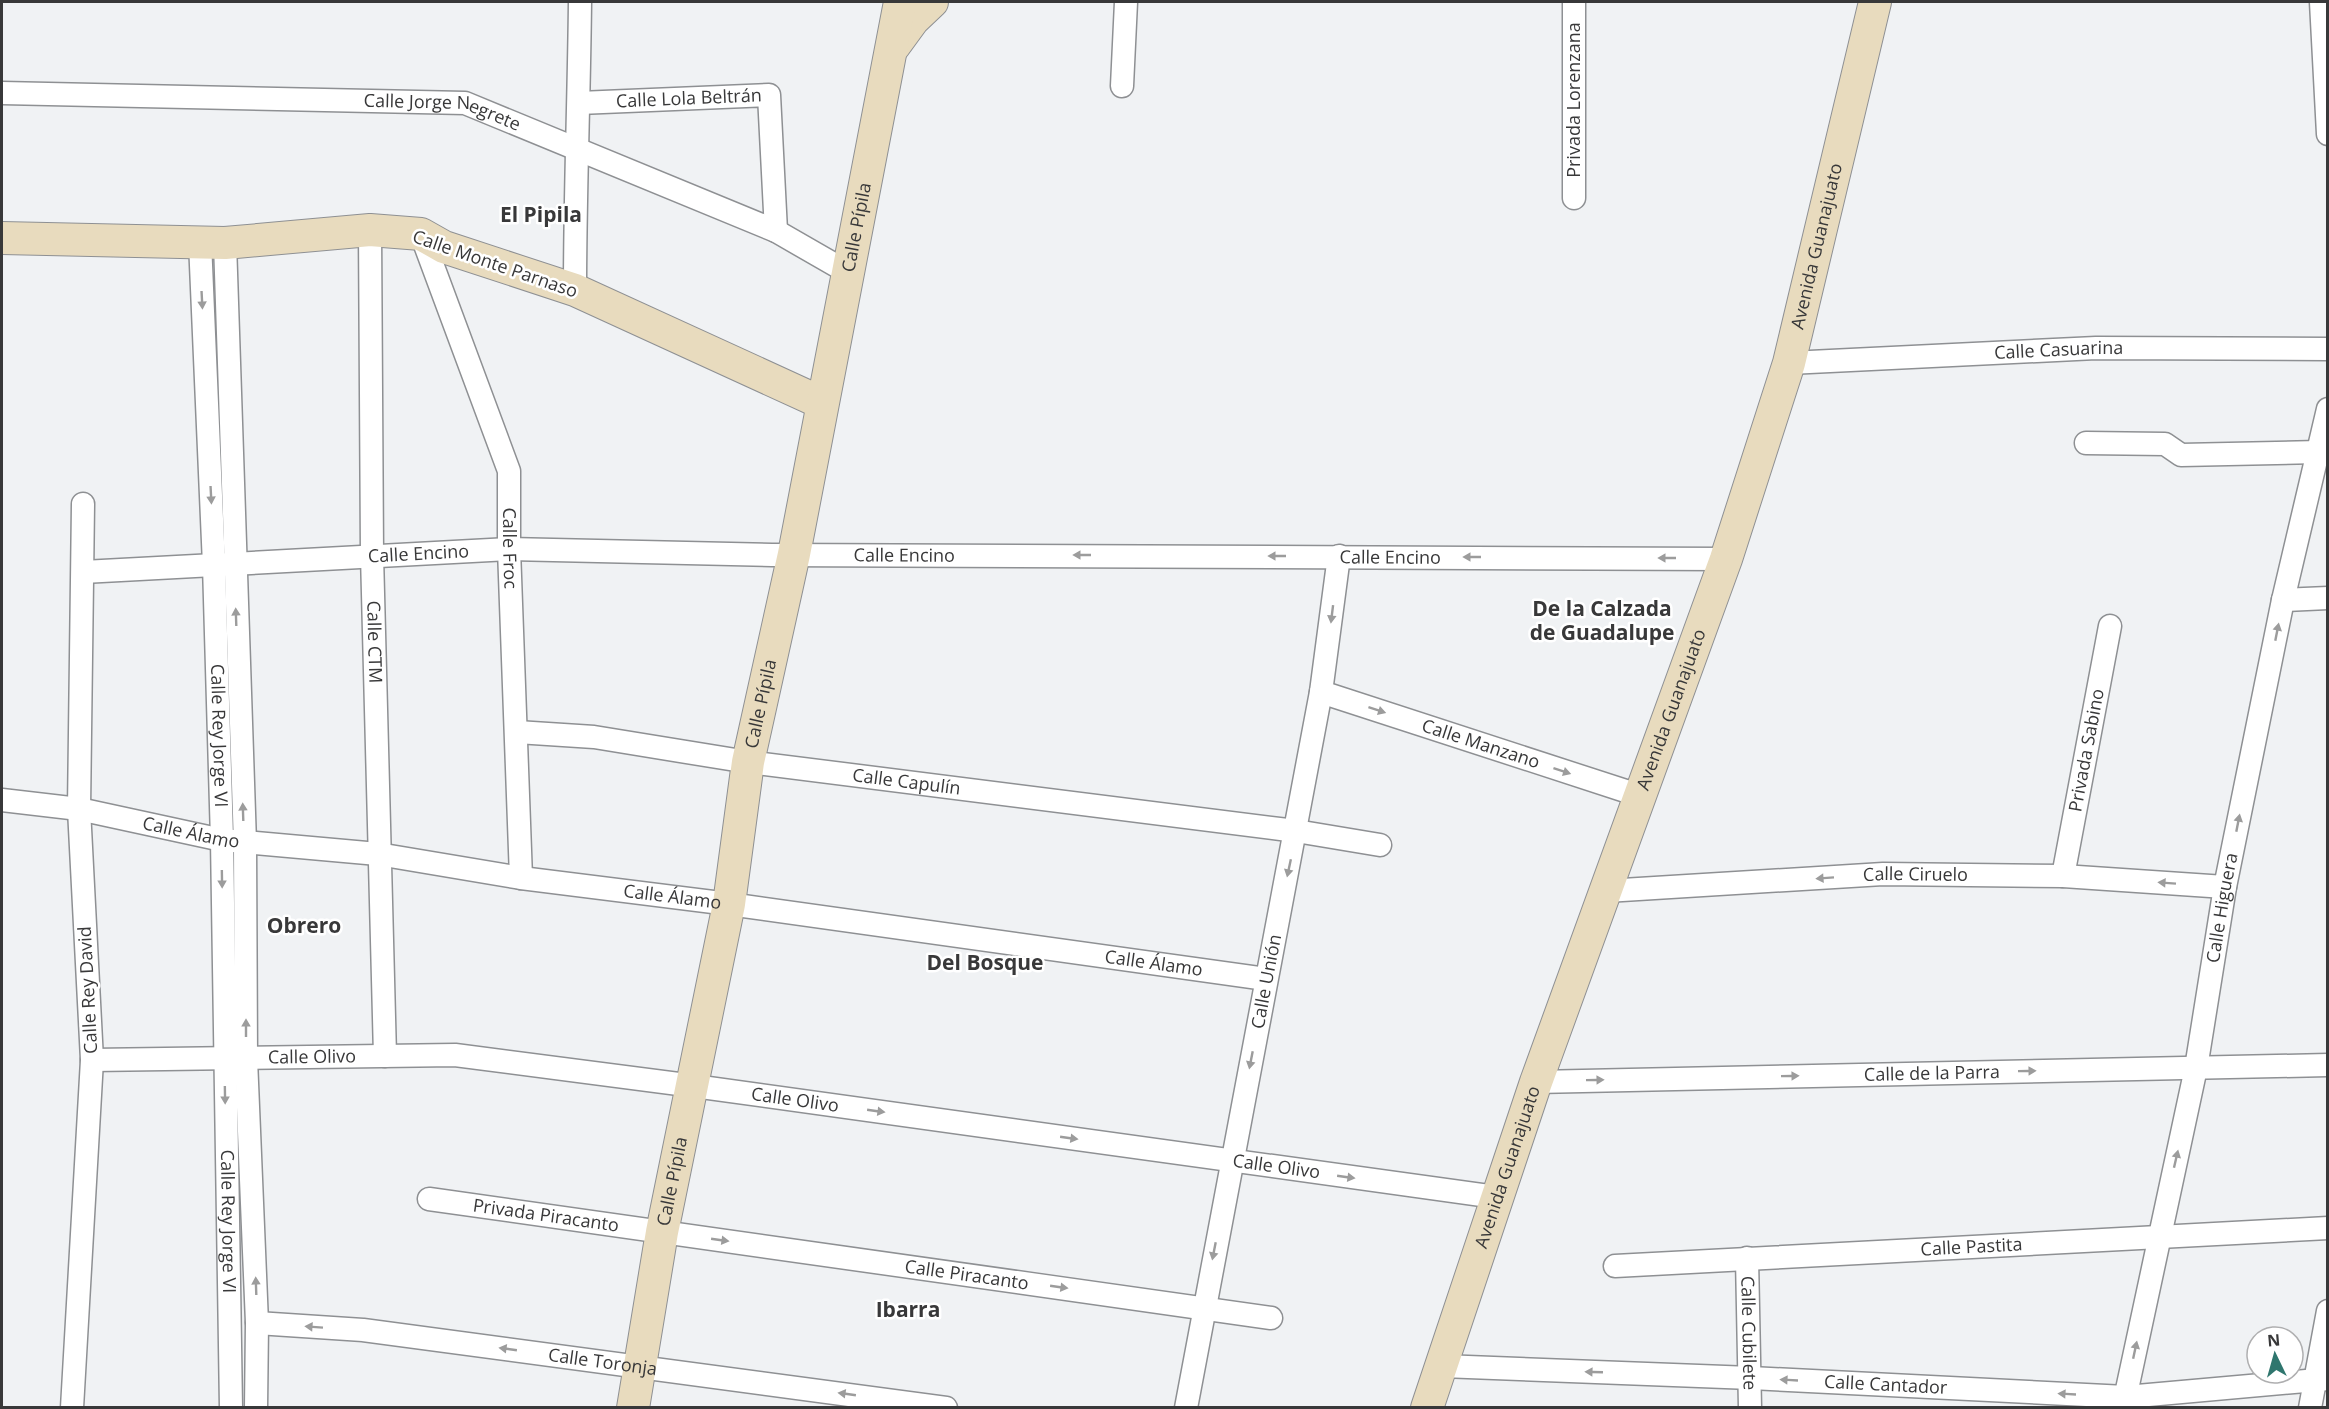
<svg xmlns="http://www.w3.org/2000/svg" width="2329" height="1409" viewBox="0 0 2329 1409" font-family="'Open Sans',sans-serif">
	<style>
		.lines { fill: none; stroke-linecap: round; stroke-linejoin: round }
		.street-casing { stroke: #8e9093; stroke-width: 25 }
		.secondary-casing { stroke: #8e9093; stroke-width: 34 }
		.street { stroke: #fff; stroke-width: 22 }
		.secondary { stroke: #e8dbbe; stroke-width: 32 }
		.oneway { fill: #9c9c9c }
		.labels { text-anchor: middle; stroke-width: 5; stroke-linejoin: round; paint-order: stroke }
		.street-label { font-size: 18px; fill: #383839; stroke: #fff }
		.quarter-label { font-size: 21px; font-weight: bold; fill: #383839; stroke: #fff }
	</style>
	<rect width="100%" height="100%" fill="#f0f2f4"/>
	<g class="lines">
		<g class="street-casing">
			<g id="street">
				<path d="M 1574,2 L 1574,198"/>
				<path d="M 2321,2 L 2328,134"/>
				<path d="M 1122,86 L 1126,2"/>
				<path id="s1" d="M 2,93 L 465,103 L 776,231 L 849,273"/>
				<path id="s2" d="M 579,103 L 769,95 L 776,231"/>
				<path id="s3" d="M 370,230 L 372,555 L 385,1056"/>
				<path id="s4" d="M 421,234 L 509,471 L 509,549 L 521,878"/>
				<path id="s5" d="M 200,242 L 214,565 L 222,840 L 231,1408"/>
				<path d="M 225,243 L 245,843 L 246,1059 L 257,1323 L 256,1408"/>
				<path d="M 575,290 C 575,194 579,98 580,2"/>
				<path id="s6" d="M 1789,363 L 2096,348 L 2328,349"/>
				<path d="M 2086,443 L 2165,444 L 2181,455 L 2319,452"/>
				<path id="s7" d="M 83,572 L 509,549 L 772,555 L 1726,559"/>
				<path d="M 2283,600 L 2328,598"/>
				<path id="s8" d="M 1321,692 L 1641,796"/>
				<path id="s9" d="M 517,732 L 594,737 L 748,762 L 1296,831 L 1380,845"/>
				<path id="s10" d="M 2,800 L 79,809 L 222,840 L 378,854 L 521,878 L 729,904 L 1266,979"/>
				<path id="s11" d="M 2063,876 L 2110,626"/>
				<path id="s12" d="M 1606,891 L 1883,874 L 2063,876 L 2225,887"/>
				<path id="s13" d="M 92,1060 L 455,1055 L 694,1086 L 1496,1197"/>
				<path id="s14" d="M 1536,1082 L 2328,1065"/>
				<path id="s15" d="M 429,1199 L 1271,1318"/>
				<path id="s16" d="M 1747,1258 L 1750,1408"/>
				<path id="s17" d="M 1615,1266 L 2328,1228"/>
				<path id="s18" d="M 257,1323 L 363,1330 L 946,1408"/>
				<path id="s19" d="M 1442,1366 L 1751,1378 L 2126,1397 L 2328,1379"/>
				<path d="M 72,1408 L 92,1060 L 79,809 L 83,504"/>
				<path id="s20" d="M 1186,1408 L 1321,692 L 1339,556"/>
				<path id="s21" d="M 2123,1408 L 2196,1068 L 2225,887 L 2283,600 L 2328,409"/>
				<path d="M 2310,1408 L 2328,1311"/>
			</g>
		</g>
		<g class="secondary-casing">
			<g id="secondary">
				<path d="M 894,46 L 913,20 L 932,2"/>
				<path d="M 2,238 L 225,243 L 370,230 L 421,234 L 444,247 L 575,290 L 822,403"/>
				<path id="s22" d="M 633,1408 L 662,1232 L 729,904 L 748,762 L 794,554 L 900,2"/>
				<path id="s23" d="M 1427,1408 L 1536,1082 L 1726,559 L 1789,363 L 1875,2"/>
			</g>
		</g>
		<use href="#street" class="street"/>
		<use href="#secondary" class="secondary"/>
	</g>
	<defs><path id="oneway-solid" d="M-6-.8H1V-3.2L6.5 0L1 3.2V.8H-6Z" transform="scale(1.5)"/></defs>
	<g class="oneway">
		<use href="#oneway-solid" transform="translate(202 300) rotate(87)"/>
		<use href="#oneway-solid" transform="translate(211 495) rotate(87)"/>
		<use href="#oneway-solid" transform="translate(1082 555) rotate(-180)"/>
		<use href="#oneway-solid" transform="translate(1277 556) rotate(-180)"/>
		<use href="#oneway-solid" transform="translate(1472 557) rotate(-180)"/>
		<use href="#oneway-solid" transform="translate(1667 558) rotate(-180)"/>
		<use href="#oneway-solid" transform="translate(1332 614) rotate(97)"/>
		<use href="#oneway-solid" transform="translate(236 617) rotate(-92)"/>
		<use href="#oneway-solid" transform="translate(2277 632) rotate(-79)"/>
		<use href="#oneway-solid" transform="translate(1377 710) rotate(18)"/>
		<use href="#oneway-solid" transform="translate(1562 771) rotate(18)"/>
		<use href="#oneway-solid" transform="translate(243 812) rotate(-92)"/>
		<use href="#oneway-solid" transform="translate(2238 823) rotate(-79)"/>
		<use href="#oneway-solid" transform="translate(1289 868) rotate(102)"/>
		<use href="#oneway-solid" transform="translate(1825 878) rotate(176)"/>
		<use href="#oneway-solid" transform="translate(222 879) rotate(89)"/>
		<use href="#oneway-solid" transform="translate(2167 883) rotate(-176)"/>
		<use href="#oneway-solid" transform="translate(246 1028) rotate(-90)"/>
		<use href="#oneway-solid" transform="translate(1251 1060) rotate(101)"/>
		<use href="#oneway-solid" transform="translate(2027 1071) rotate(-1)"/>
		<use href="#oneway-solid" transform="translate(1790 1076) rotate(-1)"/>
		<use href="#oneway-solid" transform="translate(1595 1080) rotate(-1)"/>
		<use href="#oneway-solid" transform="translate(225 1095) rotate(89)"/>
		<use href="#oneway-solid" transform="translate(876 1111) rotate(8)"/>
		<use href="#oneway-solid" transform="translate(1069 1138) rotate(8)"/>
		<use href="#oneway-solid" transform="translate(2176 1159) rotate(-77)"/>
		<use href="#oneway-solid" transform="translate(1346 1177) rotate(8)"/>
		<use href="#oneway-solid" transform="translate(720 1240) rotate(8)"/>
		<use href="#oneway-solid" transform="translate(1214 1251) rotate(101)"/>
		<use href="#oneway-solid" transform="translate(256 1286) rotate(-92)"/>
		<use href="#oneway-solid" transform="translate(1059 1287) rotate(8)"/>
		<use href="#oneway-solid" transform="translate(314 1327) rotate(-176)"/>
		<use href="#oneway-solid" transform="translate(508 1349) rotate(-172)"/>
		<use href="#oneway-solid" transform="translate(2135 1350) rotate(-78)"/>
		<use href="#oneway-solid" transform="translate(1594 1372) rotate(-178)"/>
		<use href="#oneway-solid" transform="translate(1789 1380) rotate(-177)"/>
		<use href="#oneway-solid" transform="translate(847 1394) rotate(-172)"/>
		<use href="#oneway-solid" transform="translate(2067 1394) rotate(-177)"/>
	</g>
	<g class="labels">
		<g class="street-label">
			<text dy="6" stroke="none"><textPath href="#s2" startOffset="110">Calle Lola Beltrán</textPath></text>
			<text transform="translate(1574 100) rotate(-90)" y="6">Privada Lorenzana</text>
			<text dy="6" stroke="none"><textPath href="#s1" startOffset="442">Calle Jorge Negrete</textPath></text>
			<text dy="6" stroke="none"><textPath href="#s22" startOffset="1202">Calle Pípila</textPath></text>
			<text dy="6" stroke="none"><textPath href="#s23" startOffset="1226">Avenida Guanajuato</textPath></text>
			<text transform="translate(495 264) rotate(19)" y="6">Calle Monte Parnaso</text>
			<text dy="6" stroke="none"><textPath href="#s6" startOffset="270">Calle Casuarina</textPath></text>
			<text dy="6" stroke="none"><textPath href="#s4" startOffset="330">Calle Froc</textPath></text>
			<text dy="6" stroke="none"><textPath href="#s7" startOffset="336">Calle Encino</textPath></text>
			<text dy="6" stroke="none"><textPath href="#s7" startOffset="822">Calle Encino</textPath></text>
			<text dy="6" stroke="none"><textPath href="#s7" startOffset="1308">Calle Encino</textPath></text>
			<text dy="6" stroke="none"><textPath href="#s3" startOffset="412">Calle CTM</textPath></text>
			<text dy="6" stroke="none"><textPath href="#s22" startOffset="716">Calle Pípila</textPath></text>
			<text dy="6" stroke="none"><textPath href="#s23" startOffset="740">Avenida Guanajuato</textPath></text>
			<text dy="6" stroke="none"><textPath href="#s5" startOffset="494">Calle Rey Jorge VI</textPath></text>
			<text dy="6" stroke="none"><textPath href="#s8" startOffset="168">Calle Manzano</textPath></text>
			<text dy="6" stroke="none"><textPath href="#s11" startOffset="128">Privada Sabino</textPath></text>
			<text dy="6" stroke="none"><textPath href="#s9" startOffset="393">Calle Capulín</textPath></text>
			<text dy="6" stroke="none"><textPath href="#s10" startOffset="192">Calle Álamo</textPath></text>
			<text dy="6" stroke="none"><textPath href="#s12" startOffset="310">Calle Ciruelo</textPath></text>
			<text dy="6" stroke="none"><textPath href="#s10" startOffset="678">Calle Álamo</textPath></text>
			<text dy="6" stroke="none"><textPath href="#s21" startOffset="510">Calle Higuera</textPath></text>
			<text dy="6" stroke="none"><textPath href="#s10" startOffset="1164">Calle Álamo</textPath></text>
			<text dy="6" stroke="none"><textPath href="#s20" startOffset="434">Calle Unión</textPath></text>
			<text transform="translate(88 990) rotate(-93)" y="6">Calle Rey David</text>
			<text dy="6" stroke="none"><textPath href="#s13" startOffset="220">Calle Olivo</textPath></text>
			<text dy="6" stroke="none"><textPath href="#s14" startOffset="396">Calle de la Parra</textPath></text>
			<text dy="6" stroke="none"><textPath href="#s13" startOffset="706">Calle Olivo</textPath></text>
			<text dy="6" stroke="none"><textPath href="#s13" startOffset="1192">Calle Olivo</textPath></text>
			<text dy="6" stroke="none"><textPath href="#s23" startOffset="254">Avenida Guanajuato</textPath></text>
			<text dy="6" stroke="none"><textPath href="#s22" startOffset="230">Calle Pípila</textPath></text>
			<text dy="6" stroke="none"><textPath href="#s15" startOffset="118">Privada Piracanto</textPath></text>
			<text dy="6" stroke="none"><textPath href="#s5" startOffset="980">Calle Rey Jorge VI</textPath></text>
			<text dy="6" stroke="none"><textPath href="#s17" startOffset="357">Calle Pastita</textPath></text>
			<text dy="6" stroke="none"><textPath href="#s15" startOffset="543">Calle Piracanto</textPath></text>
			<text dy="6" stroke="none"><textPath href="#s16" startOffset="75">Calle Cubilete</textPath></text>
			<text dy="6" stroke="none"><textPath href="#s18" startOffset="348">Calle Toronja</textPath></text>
			<text dy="6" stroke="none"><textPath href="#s19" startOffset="444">Calle Cantador</textPath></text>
		</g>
		<g class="quarter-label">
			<text x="541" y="222">El Pipila</text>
			<text x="1602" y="616">De la Calzada<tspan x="1602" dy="24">de Guadalupe</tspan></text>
			<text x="304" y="933">Obrero</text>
			<text x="985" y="970">Del Bosque</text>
			<text x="908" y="1317">Ibarra</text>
		</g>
	</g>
	<rect width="2329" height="1409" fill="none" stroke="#383839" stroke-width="6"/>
	<g transform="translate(2275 1355) rotate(355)"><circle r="28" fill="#ffffff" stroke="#afafb0" stroke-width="1.5"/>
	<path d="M0-4.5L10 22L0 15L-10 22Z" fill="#2f766e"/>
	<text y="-9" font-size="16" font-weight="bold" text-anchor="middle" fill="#383839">N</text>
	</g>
</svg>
